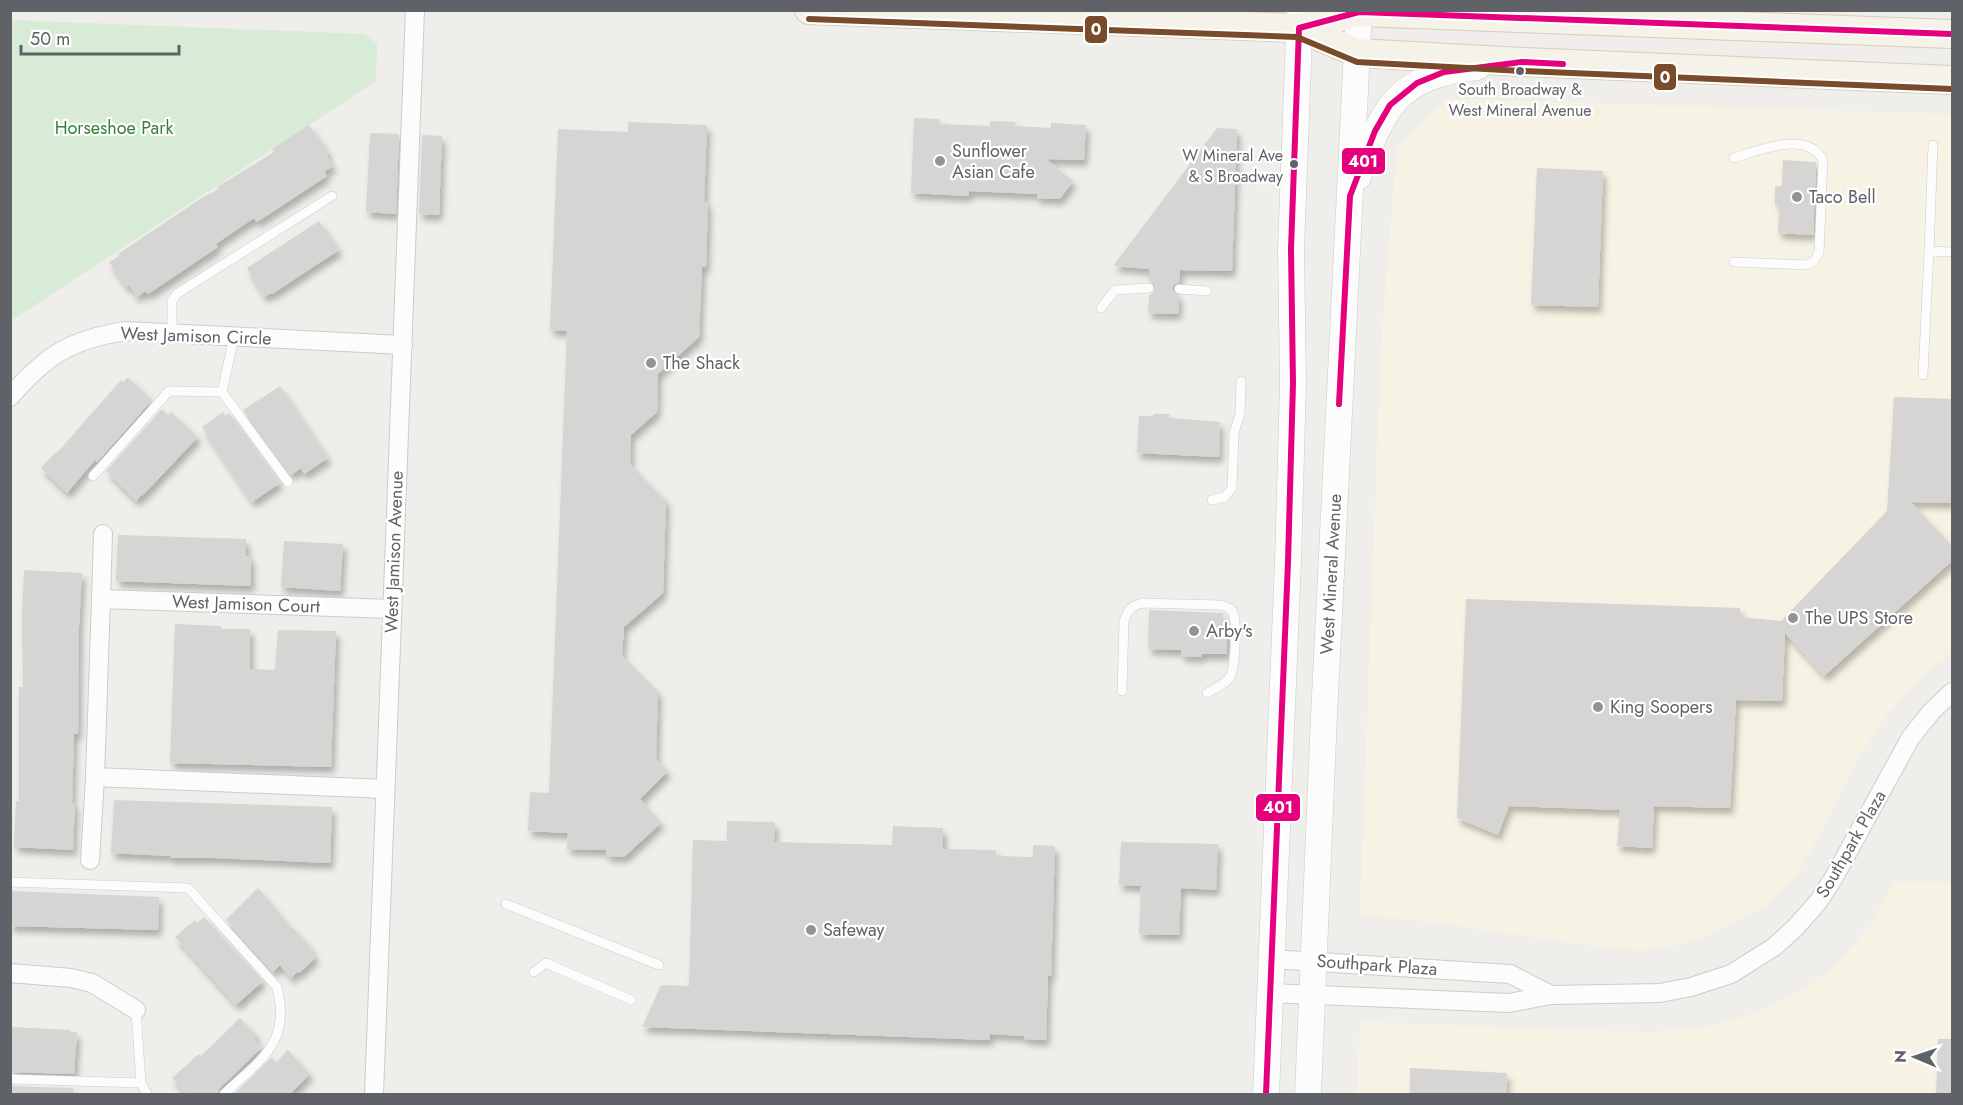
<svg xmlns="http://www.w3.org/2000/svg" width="1963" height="1105" viewBox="0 0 1963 1105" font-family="Jost,sans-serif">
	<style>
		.commercial { fill: #f7f3e4 }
		.green { fill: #d8ebd6 }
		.building { fill: #d6d5d3; filter: url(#shadow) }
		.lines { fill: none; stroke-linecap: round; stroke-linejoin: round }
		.lane-casing { stroke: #cbcccc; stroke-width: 10 }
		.street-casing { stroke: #cbcccc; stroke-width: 20 }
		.secondary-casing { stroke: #cacacb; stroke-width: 27 }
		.primary-casing { stroke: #d7ceb8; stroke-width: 30 }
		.lane { stroke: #fdfcfc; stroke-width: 9 }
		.street { stroke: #fdfcfc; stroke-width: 18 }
		.secondary { stroke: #fdfcfc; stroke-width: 26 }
		.primary { stroke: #f4f2e9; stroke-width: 28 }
		.bus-1-casing { stroke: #fff; stroke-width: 10 }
		.bus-2-casing { stroke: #fff; stroke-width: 10 }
		.bus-1 { stroke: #e5007d; stroke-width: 6 }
		.bus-2 { stroke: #7a4b2a; stroke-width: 6 }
		.bus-dot { fill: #5f6368; stroke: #fff; stroke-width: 2 }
		.poi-dot { fill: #919496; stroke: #fff; stroke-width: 2 }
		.labels { text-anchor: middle; stroke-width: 4.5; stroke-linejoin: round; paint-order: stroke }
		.bus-label { font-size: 16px; fill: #5f6368; stroke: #fff }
		.park-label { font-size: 18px; fill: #348238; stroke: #fff }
		.poi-label { font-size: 18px; fill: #5f6368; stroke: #fff; text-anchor: start }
		.street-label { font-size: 18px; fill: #5f6368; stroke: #fff }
		.line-badge { stroke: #fff; stroke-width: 2 }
		.badge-label { font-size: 16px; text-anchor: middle; font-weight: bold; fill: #fff }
	</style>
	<defs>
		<filter id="shadow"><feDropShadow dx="3.5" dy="6" stdDeviation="3" flood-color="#0004"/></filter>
	</defs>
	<rect width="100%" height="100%" fill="#efeeea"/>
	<g class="commercial">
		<path d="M 1447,99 L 1952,114 L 1952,653 L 1922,677 L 1886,716 L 1859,757 L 1821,833 L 1797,873 L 1775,897 L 1757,911 L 1700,939 L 1673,946 L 1644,950 L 1626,949 L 1587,945 L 1426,921 L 1360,915 L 1381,346 L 1397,147 Z"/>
		<path d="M 1894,882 L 1952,883 L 1952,1094 L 1357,1094 L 1360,1022 L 1649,1032 L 1704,1027 L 1733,1020 L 1759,1012 L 1805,988 L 1832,968 L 1871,925 Z"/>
	</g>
	<path class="green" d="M 11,20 L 365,34 L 377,45 L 376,81 L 11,321 Z"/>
	<g class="building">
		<path d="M 914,118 L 939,119 L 939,124 L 990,126 L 990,121 L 1016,122 L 1015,126 L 1051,128 L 1051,123 L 1086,125 L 1084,160 L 1046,159 L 1073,181 L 1060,199 L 1037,198 L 1037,194 L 969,191 L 969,196 L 911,193 Z"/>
		<path d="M 628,122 L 707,125 L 704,202 L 708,202 L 706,267 L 702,267 L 699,337 L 658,374 L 657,412 L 631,435 L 630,464 L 666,501 L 663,593 L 624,627 L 622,656 L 658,692 L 656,759 L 668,771 L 640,799 L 661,823 L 624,857 L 606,856 L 606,850 L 567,849 L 568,833 L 528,831 L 530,792 L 549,793 L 567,331 L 550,330 L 558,129 L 628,132 Z"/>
		<path d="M 309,125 L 329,153 L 326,155 L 333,166 L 324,172 L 327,176 L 257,222 L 254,218 L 245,224 L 216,244 L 218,247 L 148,294 L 145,291 L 137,297 L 129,285 L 126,287 L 109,262 L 119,256 L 118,254 L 203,197 L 219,189 L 217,187 L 274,152 L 272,149 Z"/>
		<path d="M 1217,128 L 1237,129 L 1232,271 L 1180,270 L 1179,282 L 1174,285 L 1172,289 L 1175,294 L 1179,296 L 1178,314 L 1148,313 L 1149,295 L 1153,293 L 1156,288 L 1154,284 L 1149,281 L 1149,269 L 1113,266 Z"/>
		<path d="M 370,133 L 399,134 L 396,214 L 366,212 Z"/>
		<path d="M 422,135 L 442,136 L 439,215 L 419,214 Z"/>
		<path d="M 1783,160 L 1816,162 L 1813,235 L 1778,233 L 1779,205 L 1775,205 L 1775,186 L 1782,186 Z"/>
		<path d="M 1537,168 L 1603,171 L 1598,307 L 1531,305 Z"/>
		<path d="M 319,221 L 339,250 L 272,294 L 271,293 L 264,297 L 247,268 Z"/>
		<path d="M 128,377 L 152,400 L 97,462 L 95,460 L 67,493 L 41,468 L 56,452 L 57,453 L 121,380 L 123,382 Z"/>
		<path d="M 280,386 L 328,458 L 304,474 L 301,468 L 291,475 L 243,410 Z"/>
		<path d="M 1894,397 L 1953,399 L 1953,503 L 1911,502 L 1953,547 L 1953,560 L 1824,676 L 1785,633 L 1782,701 L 1736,700 L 1730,808 L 1654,806 L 1652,848 L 1617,846 L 1620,810 L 1509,806 L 1498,835 L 1457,818 L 1466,599 L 1740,608 L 1740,617 L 1781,621 L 1887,511 Z"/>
		<path d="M 162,409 L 168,415 L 171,412 L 198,437 L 142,496 L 141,495 L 136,501 L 106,471 Z"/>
		<path d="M 223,412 L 225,416 L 229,413 L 280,483 L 252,502 L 202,427 Z"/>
		<path d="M 1153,414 L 1169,414 L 1169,418 L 1220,422 L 1219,457 L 1137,453 L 1139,416 L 1153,416 Z"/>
		<path d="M 118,535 L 246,539 L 246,556 L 251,556 L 251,586 L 116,581 Z"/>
		<path d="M 284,541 L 343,544 L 340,591 L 281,587 Z"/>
		<path d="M 24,570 L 82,573 L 79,626 L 78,734 L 74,734 L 72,803 L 75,803 L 73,850 L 14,847 L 16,801 L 19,801 L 19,687 L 23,687 L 22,617 Z"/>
		<path d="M 1149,610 L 1223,613 L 1223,626 L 1227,625 L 1227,654 L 1201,654 L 1202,657 L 1181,656 L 1181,650 L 1148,649 Z"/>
		<path d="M 175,624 L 221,626 L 221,629 L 250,629 L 250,669 L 275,670 L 278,630 L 336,631 L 331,767 L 170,763 Z"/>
		<path d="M 114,800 L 332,807 L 330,863 L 215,858 L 170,858 L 170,856 L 111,853 Z"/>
		<path d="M 727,821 L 775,822 L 774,842 L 892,845 L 893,826 L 943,828 L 943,849 L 996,850 L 996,856 L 1033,857 L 1033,845 L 1055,846 L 1051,976 L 1048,976 L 1046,1040 L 1024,1039 L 1024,1036 L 990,1034 L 990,1040 L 642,1027 L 661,985 L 689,986 L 693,840 L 727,841 Z"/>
		<path d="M 1121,842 L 1218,844 L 1216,890 L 1181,888 L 1179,935 L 1139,934 L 1141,886 L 1119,885 Z"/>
		<path d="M 258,888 L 291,928 L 292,927 L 313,950 L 311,952 L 316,957 L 299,973 L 298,971 L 291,978 L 280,965 L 273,972 L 226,920 Z"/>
		<path d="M 10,891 L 159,897 L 158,930 L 10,926 Z"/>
		<path d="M 204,917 L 263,981 L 236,1005 L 175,937 L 195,920 L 197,923 Z"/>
		<path d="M 240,1018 L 257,1036 L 254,1039 L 262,1047 L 219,1089 L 217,1095 L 187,1095 L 172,1078 L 199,1054 L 201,1056 Z"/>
		<path d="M 10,1027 L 70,1030 L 70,1032 L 77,1032 L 74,1074 L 10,1072 Z"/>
		<path d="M 1938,1039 L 1953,1039 L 1953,1095 L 1936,1095 Z"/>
		<path d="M 288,1050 L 310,1074 L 289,1095 L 233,1095 L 272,1057 L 276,1062 Z"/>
		<path d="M 1410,1068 L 1507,1073 L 1506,1095 L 1410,1095 Z"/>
		<path d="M 10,1086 L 73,1088 L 73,1095 L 10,1095 Z"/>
	</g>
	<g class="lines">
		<g class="lane-casing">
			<g id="lane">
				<path d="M 1929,251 L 1933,145"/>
				<path d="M 1734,262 L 1806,265 L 1813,262 L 1819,253 L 1823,160 C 1807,130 1759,150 1734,158"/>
				<path d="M 1179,289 L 1207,291"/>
				<path d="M 1101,308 L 1115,290 L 1149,288"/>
				<path d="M 172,334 L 172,300 L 178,293 L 332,196"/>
				<path d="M 1923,375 L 1929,251 L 1952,252"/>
				<path d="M 222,392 L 288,482"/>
				<path d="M 93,476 L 169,391 L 222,392 L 234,337"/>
				<path d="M 1212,500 L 1225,497 L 1232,488 L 1234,433 L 1240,414 L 1241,381"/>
				<path d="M 1122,691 L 1124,622 C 1127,611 1130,606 1142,603 L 1220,605 C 1225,606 1229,607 1232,611 C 1238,620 1235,667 1230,677 C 1225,685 1215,688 1207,693"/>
				<path d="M 10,882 L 188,888 L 277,987 C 291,1044 261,1059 224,1094"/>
				<path d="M 506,904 L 659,965"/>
				<path d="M 534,972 L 546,963 L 631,1000"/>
				<path d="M 136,1010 L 141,1083 L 147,1094"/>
				<path d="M 10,1079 L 141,1083"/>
			</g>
		</g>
		<g class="street-casing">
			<g id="street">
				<path d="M 10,397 C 46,355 70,340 125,331 L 403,345"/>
				<path d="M 101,599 L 103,534"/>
				<path d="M 385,789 L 95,777 L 101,599 L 392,609"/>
				<path d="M 90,860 L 95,777"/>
				<path d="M 1270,959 L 1510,974 L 1551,995"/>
				<path d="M 10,973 L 71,978 L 92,983 L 136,1010"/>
				<path d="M 1270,993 L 1509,1003 L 1551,995 L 1660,993 L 1691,987 L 1731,974 L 1774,947 L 1795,928 L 1818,902 L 1833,879 L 1911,737 L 1932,711 L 1952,692"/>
				<path d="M 374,1094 L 415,10"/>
			</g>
		</g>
		<g class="secondary-casing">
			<g id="secondary">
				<path d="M 1358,177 C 1384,107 1396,76 1477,67"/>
				<path d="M 1266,1094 L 1288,562 L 1293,383 L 1291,249 L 1300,10"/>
				<path d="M 1308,1094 L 1324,715 L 1359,10"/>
			</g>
		</g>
		<g class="primary-casing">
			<g id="primary">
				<path d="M 809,10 L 1299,28 L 1359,12 L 1952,34"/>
				<path d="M 1299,28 L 1357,53 L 1522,62 L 1952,80"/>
			</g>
		</g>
		<use href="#lane" class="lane"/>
		<use href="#street" class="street"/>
		<use href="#secondary" class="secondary"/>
		<use href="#primary" class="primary"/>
		<g class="bus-1-casing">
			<g id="bus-1">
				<path d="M 1339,404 L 1350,196 L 1375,131 L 1390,105 L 1417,83 L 1444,72 L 1522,62 L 1563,64"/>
				<path d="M 1266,1094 L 1288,562 L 1293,383 L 1291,249 L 1299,28 L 1359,12 L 1952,34"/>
			</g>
		</g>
		<g class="bus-2-casing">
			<path id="bus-2" d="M 809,19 L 1297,37 L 1357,62 L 1522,71 L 1952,89"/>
		</g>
		<use href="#bus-1" class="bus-1"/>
		<use href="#bus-2" class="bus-2"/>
	</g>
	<g class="bus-dot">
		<circle cx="1520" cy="71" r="5"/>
		<circle cx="1294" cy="164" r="5"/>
	</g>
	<g class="poi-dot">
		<circle cx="940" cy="161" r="6"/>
		<circle cx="1797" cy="197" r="6"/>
		<circle cx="651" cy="363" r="6"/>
		<circle cx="1793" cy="618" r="6"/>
		<circle cx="1194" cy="631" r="6"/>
		<circle cx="1598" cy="707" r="6"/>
		<circle cx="811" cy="930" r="6"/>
	</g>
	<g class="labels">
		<g class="bus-label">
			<text x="1520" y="95">South Broadway &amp;<tspan x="1520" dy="21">West Mineral Avenue</tspan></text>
			<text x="1283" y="161" text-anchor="end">W Mineral Ave<tspan x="1283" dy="21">&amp; S Broadway</tspan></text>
		</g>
		<g class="park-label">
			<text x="114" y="134">Horseshoe Park</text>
		</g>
		<g class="poi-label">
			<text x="952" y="157">Sunflower<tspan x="952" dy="21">Asian Cafe</tspan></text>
			<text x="1809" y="203">Taco Bell</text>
			<text x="663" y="369">The Shack</text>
			<text x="1805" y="624">The UPS Store</text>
			<text x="1206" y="637">Arby's</text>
			<text x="1610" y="713">King Soopers</text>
			<text x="823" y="936">Safeway</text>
		</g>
		<g class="street-label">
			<text transform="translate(196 336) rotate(2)" y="6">West Jamison Circle</text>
			<text transform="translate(394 552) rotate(-88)" y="6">West Jamison Avenue</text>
			<text transform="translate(1331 574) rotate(-87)" y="6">West Mineral Avenue</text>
			<text transform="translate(246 604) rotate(2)" y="6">West Jamison Court</text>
			<text transform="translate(1851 844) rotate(-60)" y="6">Southpark Plaza</text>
			<text transform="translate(1377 965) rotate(4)" y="6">Southpark Plaza</text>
		</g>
	</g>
	<g class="line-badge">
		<rect x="1084" y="15" width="24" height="29" rx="6" fill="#7a4b2a"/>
		<rect x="1653" y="63" width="24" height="28" rx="6" fill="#7a4b2a"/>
		<rect x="1341" y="147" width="45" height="28" rx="6" fill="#e5007d"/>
		<rect x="1255" y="793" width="46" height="29" rx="6" fill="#e5007d"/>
	</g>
	<g class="badge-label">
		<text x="1096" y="35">0</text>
		<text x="1665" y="83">0</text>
		<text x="1363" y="167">401</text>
		<text x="1278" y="813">401</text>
	</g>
	<rect width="1963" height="1105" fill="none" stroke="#5f6368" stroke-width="24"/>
	<g transform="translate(1915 1057) rotate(272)" stroke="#ffffff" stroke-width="4.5" paint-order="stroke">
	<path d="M0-4.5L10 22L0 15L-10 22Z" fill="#5f6368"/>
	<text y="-9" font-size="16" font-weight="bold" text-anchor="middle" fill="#5f6368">N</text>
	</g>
	<path d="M21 45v9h158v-9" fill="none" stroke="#5f6368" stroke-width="3"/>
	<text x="30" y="45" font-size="18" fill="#5f6368" stroke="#ffffff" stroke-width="4.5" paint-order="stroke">50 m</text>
</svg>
